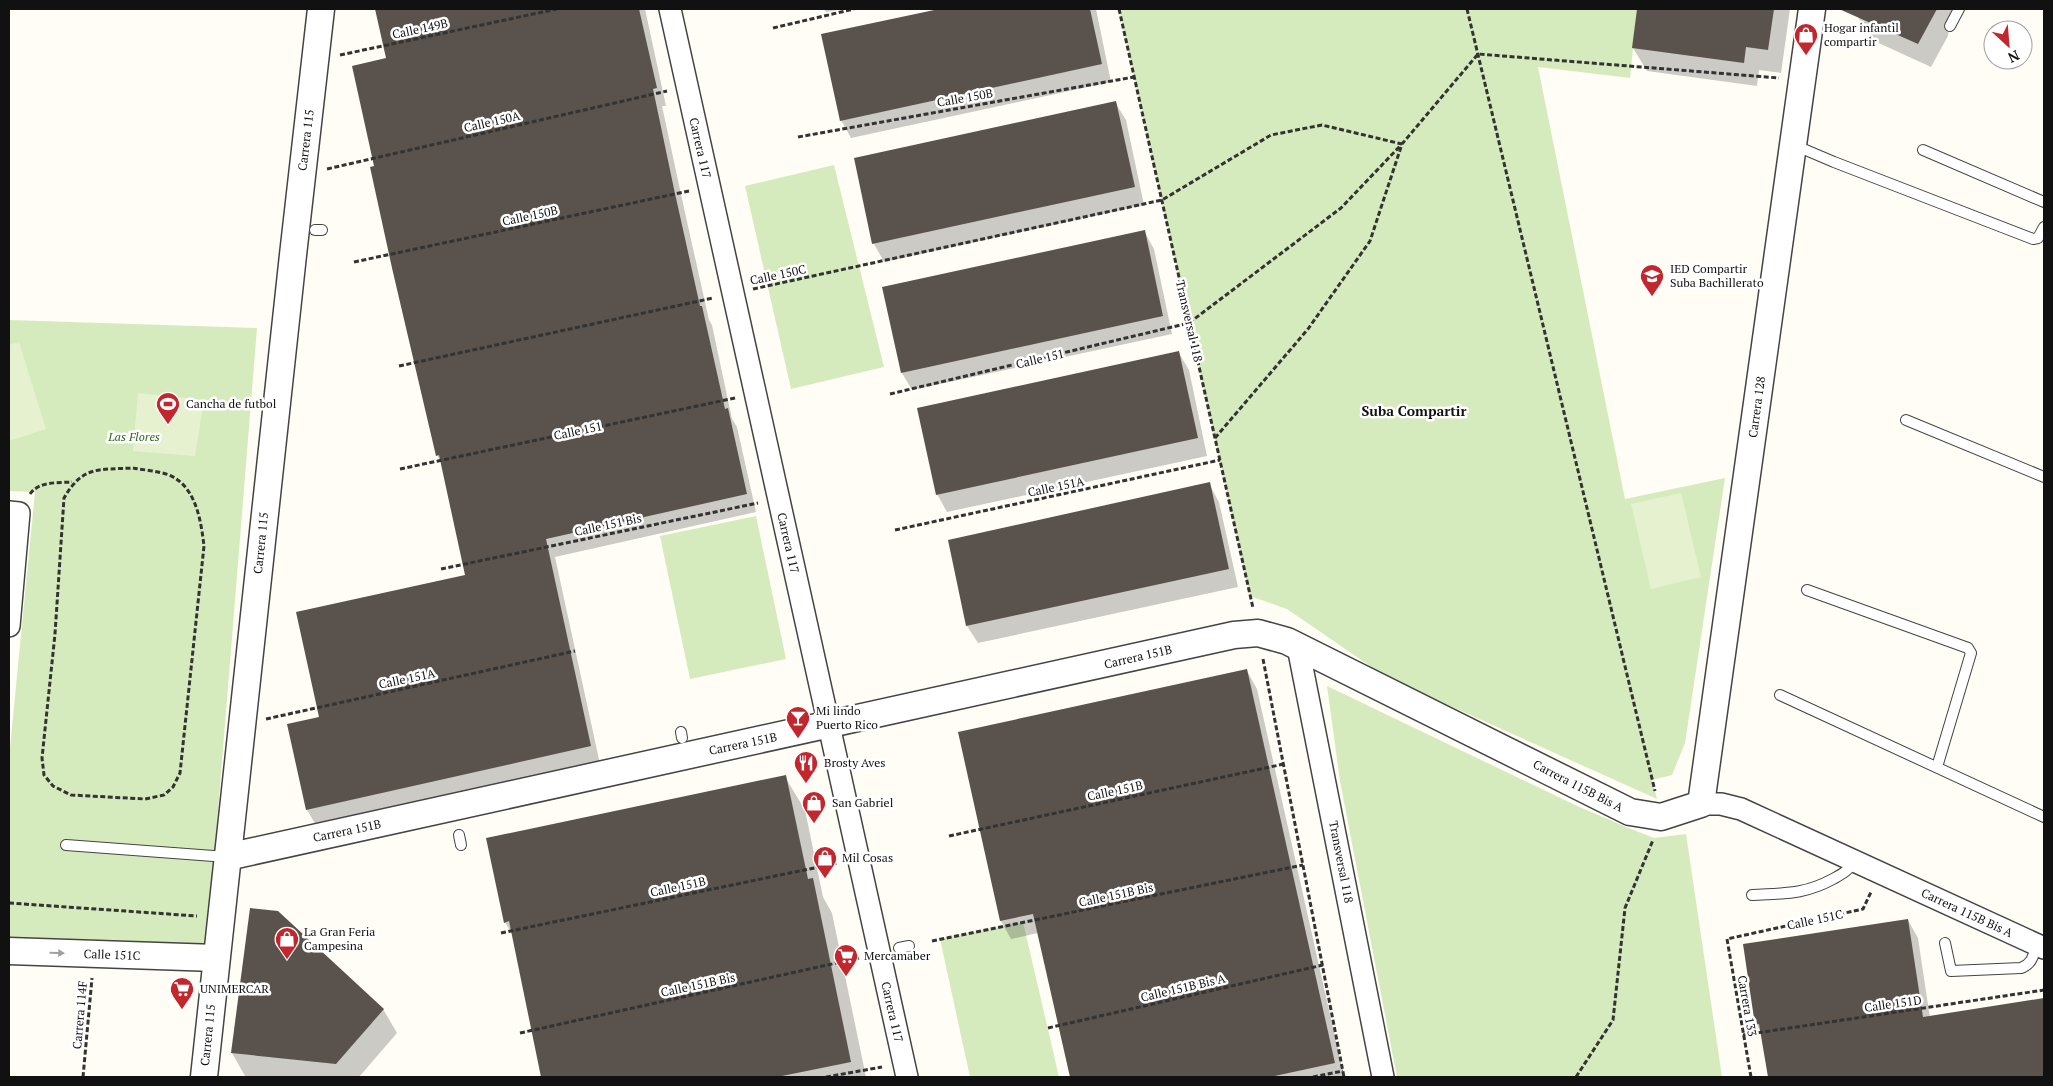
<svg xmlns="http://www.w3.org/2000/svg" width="2053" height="1086" viewBox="0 0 2053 1086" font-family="'PT Serif',serif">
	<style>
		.green { fill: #d5ebbd }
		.pitch { fill: #e6f2cf }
		.shadow { fill: #0003 }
		.building { fill: #5a524d }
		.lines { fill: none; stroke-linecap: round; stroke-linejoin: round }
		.service-casing { stroke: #444; stroke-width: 12 }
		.minor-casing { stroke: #444; stroke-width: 24 }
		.tertiary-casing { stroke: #444; stroke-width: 29 }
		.path { stroke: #333; stroke-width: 3; stroke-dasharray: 5 2.5; stroke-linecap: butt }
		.service { stroke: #fff; stroke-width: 10 }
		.minor { stroke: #fff; stroke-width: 21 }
		.tertiary { stroke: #fff; stroke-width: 26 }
		.oneway { fill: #a0a0a0 }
		.labels { text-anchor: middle; stroke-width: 5; stroke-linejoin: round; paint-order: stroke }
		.poi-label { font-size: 12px; fill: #111; stroke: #fff; text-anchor: start }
		.street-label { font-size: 12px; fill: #111; stroke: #fff }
		.park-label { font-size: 12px; font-style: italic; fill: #2f6b1f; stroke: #fff }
		.neighbourhood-label { font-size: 14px; font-weight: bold; fill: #111; stroke: #fff }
	</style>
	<rect width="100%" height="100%" fill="#fffdf5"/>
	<g class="green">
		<path d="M 1119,9 L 1637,9 L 1630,78 L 1538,67 L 1625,499 L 1725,478 L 1685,743 L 1672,775 L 1652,780 L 1657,799 L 1386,677 L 1287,609 L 1250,596 Z"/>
		<path d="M 834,165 L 884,367 L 791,389 L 745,186 Z"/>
		<path d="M 9,320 L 257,328 L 207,947 L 9,939 L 9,758 L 35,492 L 9,491 Z"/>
		<path d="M 756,516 L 786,659 L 690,679 L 660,536 Z"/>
		<path d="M 1327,686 L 1575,805 L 1626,827 L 1654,838 L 1686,834 L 1722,1077 L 1397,1077 L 1340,781 Z"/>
		<path d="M 1023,922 L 1059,1077 L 970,1077 L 940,939 Z"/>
	</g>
	<g class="pitch">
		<path d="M 19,342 L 46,429 L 9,441 L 9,345 Z"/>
		<path d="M 138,393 L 204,400 L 195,456 L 133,451 Z"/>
		<path d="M 1681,493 L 1701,577 L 1651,589 L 1631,504 Z"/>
	</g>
	<g class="shadow">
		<path d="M 376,9 L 645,9 L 666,106 L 662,106 L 684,208 L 709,320 L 712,325 L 732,419 L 737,427 L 756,512 L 555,557 L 600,764 L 317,827 L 307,810 L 321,718 L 466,576 L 442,464 L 437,455 L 376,167 L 387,59 Z"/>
		<path d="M 824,9 L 843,9 L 826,12 Z"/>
		<path d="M 945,9 L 1096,9 L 1111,82 L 851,138 L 841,120 L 823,35 Z"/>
		<path d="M 1639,9 L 1790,9 L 1781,73 L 1759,70 L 1757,86 L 1647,71 L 1633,48 Z"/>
		<path d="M 1860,9 L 1952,9 L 1948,36 L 1931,67 L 1872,40 L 1858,17 Z"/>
		<path d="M 1115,102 L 1126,120 L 1144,205 L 884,262 L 874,244 L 855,159 Z"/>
		<path d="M 1144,231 L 1154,249 L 1172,334 L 912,390 L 902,373 Z"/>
		<path d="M 1179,353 L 1189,370 L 1207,456 L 947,512 L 937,494 Z"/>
		<path d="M 1209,484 L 1219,502 L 1238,587 L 978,643 L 967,626 Z"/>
		<path d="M 1247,671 L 1257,689 L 1344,1077 L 1071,1077 L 1038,933 L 1011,939 L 1001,921 L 959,733 Z"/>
		<path d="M 785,777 L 805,810 L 823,897 L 832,913 L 866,1077 L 542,1077 L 514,938 L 505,922 Z"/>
		<path d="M 1908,920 L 1918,938 L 1930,1018 L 2044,999 L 2044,1077 L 1770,1077 L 1762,1034 L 1756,1024 Z"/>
		<path d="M 383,1009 L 397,1033 L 359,1077 L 245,1076 L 232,1053 Z"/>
	</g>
	<g class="building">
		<path d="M 375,9 L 639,9 L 657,88 L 653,89 L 674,189 L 700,306 L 702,306 L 725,409 L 728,408 L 747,494 L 546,539 L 591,746 L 306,810 L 287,724 L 319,717 L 296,612 L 465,575 L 439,455 L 436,456 L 392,268 L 370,167 L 374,166 L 352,66 L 386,58 Z"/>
		<path d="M 939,9 L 1090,9 L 1102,64 L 840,121 L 821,34 Z"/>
		<path d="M 1637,9 L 1774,9 L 1768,50 L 1746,47 L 1744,63 L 1632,48 Z"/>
		<path d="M 1839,9 L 1937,9 L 1918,44 Z"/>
		<path d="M 1116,101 L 1135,187 L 872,244 L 854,158 Z"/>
		<path d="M 1145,230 L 1163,316 L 901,373 L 882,287 Z"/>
		<path d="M 1179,351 L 1198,438 L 936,495 L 917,408 Z"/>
		<path d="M 1210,482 L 1229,569 L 966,626 L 948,540 Z"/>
		<path d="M 1247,669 L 1335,1063 L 1270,1077 L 1070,1077 L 1033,914 L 1000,921 L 958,732 Z"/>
		<path d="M 786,775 L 808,879 L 813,878 L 851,1062 L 777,1077 L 541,1077 L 509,921 L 504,923 L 486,838 Z"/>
		<path d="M 250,908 L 278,911 L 384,1009 L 336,1064 L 231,1053 Z"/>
		<path d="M 1908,919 L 1923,1017 L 2044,998 L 2044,1077 L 1768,1077 L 1759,1024 L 1755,1025 L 1743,944 Z"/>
	</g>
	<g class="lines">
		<g class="service-casing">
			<g id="service">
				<path d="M 1950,26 L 1959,9"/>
				<path d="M 1794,145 L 1834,162 L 2033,239 L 2038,238 L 2044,227"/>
				<path d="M 1923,150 L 2044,202"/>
				<path d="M 315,230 L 322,230"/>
				<path d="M 1906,420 L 2044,477"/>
				<path d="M 1807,590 L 1968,648 L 1971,653 L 1937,767"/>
				<path d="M 1780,695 L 2044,817"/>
				<path d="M 681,732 L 682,738"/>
				<path d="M 459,835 L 461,845"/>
				<path d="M 66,845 L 227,857"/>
				<path d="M 1752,895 C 1785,893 1803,895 1833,879 C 1842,874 1848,871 1854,862"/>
				<path d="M 1945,943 L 1951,971 L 2021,968 C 2032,964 2033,956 2037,945"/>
				<path d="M 899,948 L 909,946"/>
			</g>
		</g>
		<g class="minor-casing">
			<g id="minor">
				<path d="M 670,9 L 907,1077"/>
				<path d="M 9,512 L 19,513 L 9,626"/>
				<path d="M 1298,647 L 1383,1077"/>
				<path d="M 1701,804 L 1721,804 L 1741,809 L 2044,948"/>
			</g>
		</g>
		<g class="tertiary-casing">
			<g id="tertiary">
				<path d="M 227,857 L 1234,635 L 1258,633 L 1287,641 L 1630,812 L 1661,817 L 1701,804 L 1812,9"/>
				<path d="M 9,951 L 216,958"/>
				<path d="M 204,1077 L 293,255 L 321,9"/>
			</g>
		</g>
		<g class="path">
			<path d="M 1119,9 L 1253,608"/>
			<path d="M 1467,9 L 1655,791"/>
			<path d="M 773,28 L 854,9"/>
			<path d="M 340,55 L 557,9"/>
			<path d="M 798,137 L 1134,77"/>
			<path d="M 327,169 L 667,91"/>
			<path d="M 354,262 L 689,191"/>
			<path d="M 753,289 L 1162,200 L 1271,135 L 1322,125 L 1402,144"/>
			<path d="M 399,366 L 713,298"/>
			<path d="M 890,394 L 1189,323 L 1341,208 L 1401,145"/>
			<path d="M 1215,438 L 1308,329 L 1370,241 L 1402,144 L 1478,54 L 1779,78"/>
			<path d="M 133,468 C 144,470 158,471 169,475 C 196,486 201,521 204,546 L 180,773 L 173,787 L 164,795 L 145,799 L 71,795 L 53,786 L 44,775 L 42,758 L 55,634 L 64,498 C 83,465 99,470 133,468 Z"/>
			<path d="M 400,469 L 735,398"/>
			<path d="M 30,494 C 39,481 58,483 72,482"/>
			<path d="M 895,530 L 1220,460"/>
			<path d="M 441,569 L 758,503"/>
			<path d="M 1263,659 L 1344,1077"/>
			<path d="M 266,719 L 575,651"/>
			<path d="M 949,836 L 1284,764"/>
			<path d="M 9,903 L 197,916"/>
			<path d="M 501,933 L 838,863"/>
			<path d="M 932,941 L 1303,865"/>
			<path d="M 1048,1028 L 1323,965"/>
			<path d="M 520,1033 L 859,958"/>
			<path d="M 1743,1035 L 2044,990"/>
			<path d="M 83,1077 L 92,978"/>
			<path d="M 826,1077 L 882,1067"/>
			<path d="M 1313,1077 L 1343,1071"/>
			<path d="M 1576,1077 L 1613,1020 L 1625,908 L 1653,840"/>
			<path d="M 1751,1077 L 1727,939 L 1863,909 L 1871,892"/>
		</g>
		<use href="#service" class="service"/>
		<use href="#minor" class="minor"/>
		<use href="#tertiary" class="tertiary"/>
	</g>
	<defs><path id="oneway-solid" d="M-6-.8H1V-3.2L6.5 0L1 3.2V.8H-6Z" transform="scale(1.25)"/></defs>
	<use class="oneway" href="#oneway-solid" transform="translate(57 953) rotate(2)"/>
	<defs>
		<g id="shop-pin" transform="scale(1.25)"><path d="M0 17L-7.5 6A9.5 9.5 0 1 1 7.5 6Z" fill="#c4262e" stroke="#fff"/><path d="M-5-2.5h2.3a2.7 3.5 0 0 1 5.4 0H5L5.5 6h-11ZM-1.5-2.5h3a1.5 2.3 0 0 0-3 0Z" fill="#fff"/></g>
		<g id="school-pin" transform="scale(1.25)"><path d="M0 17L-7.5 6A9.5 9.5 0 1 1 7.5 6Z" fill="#c4262e" stroke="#fff"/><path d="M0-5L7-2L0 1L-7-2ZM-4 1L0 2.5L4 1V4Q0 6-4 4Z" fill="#fff"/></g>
		<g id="stadium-pin" transform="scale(1.25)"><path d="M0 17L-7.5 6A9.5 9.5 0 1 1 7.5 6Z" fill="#c4262e" stroke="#fff"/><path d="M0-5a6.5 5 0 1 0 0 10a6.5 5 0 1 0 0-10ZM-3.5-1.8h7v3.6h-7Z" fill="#fff"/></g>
		<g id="bar-pin" transform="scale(1.25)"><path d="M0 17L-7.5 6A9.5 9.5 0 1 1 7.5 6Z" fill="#c4262e" stroke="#fff"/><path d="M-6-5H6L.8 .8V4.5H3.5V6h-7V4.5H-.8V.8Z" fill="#fff"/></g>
		<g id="restaurant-pin" transform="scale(1.25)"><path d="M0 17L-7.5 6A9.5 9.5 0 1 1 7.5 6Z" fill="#c4262e" stroke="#fff"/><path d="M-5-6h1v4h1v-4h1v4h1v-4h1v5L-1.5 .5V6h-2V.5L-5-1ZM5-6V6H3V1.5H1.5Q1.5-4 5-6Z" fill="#fff"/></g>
		<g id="supermarket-pin" transform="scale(1.25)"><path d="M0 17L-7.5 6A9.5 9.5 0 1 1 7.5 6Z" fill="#c4262e" stroke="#fff"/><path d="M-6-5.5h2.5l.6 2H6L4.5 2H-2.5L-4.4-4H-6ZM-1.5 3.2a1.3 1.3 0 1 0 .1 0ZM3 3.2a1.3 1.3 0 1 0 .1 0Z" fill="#fff"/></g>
	</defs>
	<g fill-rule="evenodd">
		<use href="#shop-pin" x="1806" y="35"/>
		<use href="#school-pin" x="1652" y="276"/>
		<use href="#stadium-pin" x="168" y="404"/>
		<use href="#bar-pin" x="798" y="718"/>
		<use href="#restaurant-pin" x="806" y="763"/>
		<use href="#shop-pin" x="814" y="803"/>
		<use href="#shop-pin" x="825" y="858"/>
		<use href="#shop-pin" x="287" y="939"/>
		<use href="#supermarket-pin" x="846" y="956"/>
		<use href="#supermarket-pin" x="182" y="989"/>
	</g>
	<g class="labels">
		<g class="poi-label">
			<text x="1824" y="32">Hogar infantil<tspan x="1824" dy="14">compartir</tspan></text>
			<text x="1670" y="273">IED Compartir<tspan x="1670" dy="14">Suba Bachillerato</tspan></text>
			<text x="186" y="408">Cancha de futbol</text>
			<text x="816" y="715">Mi lindo<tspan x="816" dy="14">Puerto Rico</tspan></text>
			<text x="824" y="767">Brosty Aves</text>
			<text x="832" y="807">San Gabriel</text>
			<text x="842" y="862">Mil Cosas</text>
			<text x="304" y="936">La Gran Feria<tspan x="304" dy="14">Campesina</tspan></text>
			<text x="864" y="960">Mercamaber</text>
			<text x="200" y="993">UNIMERCAR</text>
		</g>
		<g class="street-label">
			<text transform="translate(420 29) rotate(-12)" y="4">Calle 149B</text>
			<text transform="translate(965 98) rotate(-10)" y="4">Calle 150B</text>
			<text transform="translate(492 122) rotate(-13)" y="4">Calle 150A</text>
			<text transform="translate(306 140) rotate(-83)" y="4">Carrera 115</text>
			<text transform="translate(700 148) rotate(77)" y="4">Carrera 117</text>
			<text transform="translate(530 216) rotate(-12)" y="4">Calle 150B</text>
			<text transform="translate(778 275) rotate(-12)" y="4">Calle 150C</text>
			<text transform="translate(1189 321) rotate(77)" y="4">Transversal 118</text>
			<text transform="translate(1040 359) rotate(-13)" y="4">Calle 151</text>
			<text transform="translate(1757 407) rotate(-82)" y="4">Carrera 128</text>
			<text transform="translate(578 431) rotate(-12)" y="4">Calle 151</text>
			<text transform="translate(1056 487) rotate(-12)" y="4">Calle 151A</text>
			<text transform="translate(608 525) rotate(-12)" y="4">Calle 151 Bis</text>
			<text transform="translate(261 543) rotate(-84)" y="4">Carrera 115</text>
			<text transform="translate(788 543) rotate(77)" y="4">Carrera 117</text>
			<text transform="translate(1138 657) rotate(-13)" y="4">Carrera 151B</text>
			<text transform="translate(407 679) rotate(-12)" y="4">Calle 151A</text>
			<text transform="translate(743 744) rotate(-12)" y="4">Carrera 151B</text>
			<text transform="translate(1578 786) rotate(27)" y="4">Carrera 115B Bis A</text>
			<text transform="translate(1115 791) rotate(-12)" y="4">Calle 151B</text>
			<text transform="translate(347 831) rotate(-12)" y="4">Carrera 151B</text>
			<text transform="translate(1341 862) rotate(79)" y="4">Transversal 118</text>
			<text transform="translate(678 887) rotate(-12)" y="4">Calle 151B</text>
			<text transform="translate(1116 895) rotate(-12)" y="4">Calle 151B Bis</text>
			<text transform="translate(1967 913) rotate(25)" y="4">Carrera 115B Bis A</text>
			<text transform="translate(1815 920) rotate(-12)" y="4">Calle 151C</text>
			<text transform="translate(112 955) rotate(2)" y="4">Calle 151C</text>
			<text transform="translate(698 985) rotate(-12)" y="4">Calle 151B Bis</text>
			<text transform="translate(1183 988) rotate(-13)" y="4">Calle 151B Bis A</text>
			<text transform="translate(1893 1004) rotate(-8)" y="4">Calle 151D</text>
			<text transform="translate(1747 1006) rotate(80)" y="4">Carrera 133</text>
			<text transform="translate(892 1012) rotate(77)" y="4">Carrera 117</text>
			<text transform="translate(80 1015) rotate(-85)" y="4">Carrera 114F</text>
			<text transform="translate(208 1035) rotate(-84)" y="4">Carrera 115</text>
		</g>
		<g class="park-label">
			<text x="134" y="441">Las Flores</text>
		</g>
		<g class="neighbourhood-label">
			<text x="1414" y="416">Suba Compartir</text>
		</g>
	</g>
	<rect width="2053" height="1086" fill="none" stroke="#111111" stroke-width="20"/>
	<g transform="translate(2008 45) rotate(154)"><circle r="24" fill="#ffffff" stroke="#a0a0a0"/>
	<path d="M0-4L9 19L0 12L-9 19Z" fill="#c4262e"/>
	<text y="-8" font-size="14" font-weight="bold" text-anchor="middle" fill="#111111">N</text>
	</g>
</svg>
